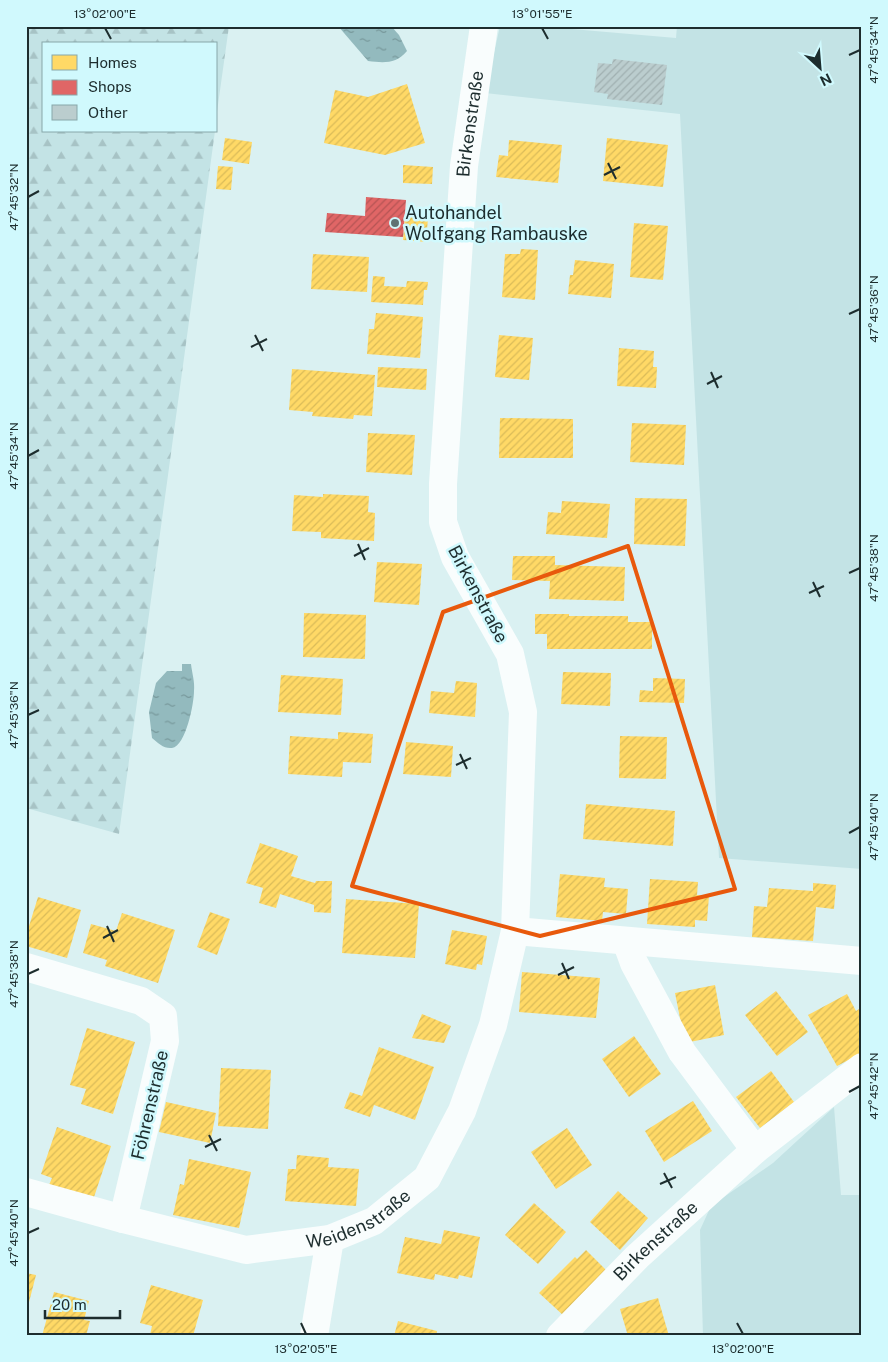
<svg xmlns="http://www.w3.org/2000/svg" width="888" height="1362" viewBox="0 0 888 1362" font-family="'Public Sans',sans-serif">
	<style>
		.green { fill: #c3e3e5 }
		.forest { fill: url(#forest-firs) }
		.water { fill: url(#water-ripples) }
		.homes { fill: url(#homes-hatch) }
		.shops { fill: url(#shops-hatch) }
		.building { fill: url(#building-hatch) }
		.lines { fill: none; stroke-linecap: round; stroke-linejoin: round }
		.minor { stroke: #f9fdfd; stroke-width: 28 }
		.marked { fill: none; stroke: #e8590c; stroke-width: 4; stroke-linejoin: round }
		.ticks { fill: none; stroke: #1d2d2e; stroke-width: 2 }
		.poi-dot { fill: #5f7273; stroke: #d0f9fd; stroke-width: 2 }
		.labels { text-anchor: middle; stroke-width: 5; stroke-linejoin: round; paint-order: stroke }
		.street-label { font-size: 18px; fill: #1d2d2e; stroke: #d0f9fd }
		.poi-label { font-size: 18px; fill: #1d2d2e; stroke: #d0f9fd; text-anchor: start }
		.neatline { fill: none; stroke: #1d2d2e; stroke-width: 2 }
		.ticks-label { font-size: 12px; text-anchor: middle; fill: #1d2d2e }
	</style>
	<defs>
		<pattern id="forest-firs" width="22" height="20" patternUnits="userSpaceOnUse" patternTransform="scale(1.25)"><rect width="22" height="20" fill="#c3e3e5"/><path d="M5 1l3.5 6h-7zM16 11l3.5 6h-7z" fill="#a7c3c5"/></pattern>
		<pattern id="water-ripples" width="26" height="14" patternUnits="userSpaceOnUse" patternTransform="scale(1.25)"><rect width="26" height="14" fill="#93babe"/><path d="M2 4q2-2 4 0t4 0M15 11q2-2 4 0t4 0" fill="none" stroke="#77989b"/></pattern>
		<pattern id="homes-hatch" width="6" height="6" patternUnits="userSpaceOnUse" patternTransform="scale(1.25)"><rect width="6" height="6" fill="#ffd966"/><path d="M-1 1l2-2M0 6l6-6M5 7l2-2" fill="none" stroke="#dabb59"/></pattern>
		<pattern id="shops-hatch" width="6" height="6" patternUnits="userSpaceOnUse" patternTransform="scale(1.25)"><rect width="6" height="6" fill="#e06666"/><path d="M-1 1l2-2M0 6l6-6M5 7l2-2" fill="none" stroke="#b55454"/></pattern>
		<pattern id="building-hatch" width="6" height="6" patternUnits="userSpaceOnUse" patternTransform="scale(1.25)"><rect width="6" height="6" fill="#bbcdce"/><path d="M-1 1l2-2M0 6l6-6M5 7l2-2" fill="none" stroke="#a0b0b1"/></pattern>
	</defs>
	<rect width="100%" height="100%" fill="#daf1f2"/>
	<g class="green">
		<path d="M 500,26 L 537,26 L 676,38 L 677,26 L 862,26 L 862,869 L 719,858 L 680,114 L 485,93 Z"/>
		<path d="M 834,1107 L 841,1195 L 862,1195 L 862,1336 L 703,1336 L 700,1230 L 711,1206 L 773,1163 Z"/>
	</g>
	<path class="forest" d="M 26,26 L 229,26 L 216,119 L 216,44 L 44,44 L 44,131 L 215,131 L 119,834 L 26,808 Z"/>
	<g class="water">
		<path d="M 338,26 L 391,26 L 399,35 L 407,51 C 396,64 384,63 368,61 Z"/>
		<path d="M 182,664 L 191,664 C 192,673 195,682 194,691 C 194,703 186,746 172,748 C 164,749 158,743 152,738 L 149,712 L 156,683 L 167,671 L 182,671 Z"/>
	</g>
	<g class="homes">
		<path d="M 407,84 L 425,143 L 385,155 L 324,143 L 335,90 L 368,97 Z"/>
		<path d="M 225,138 L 252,142 L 249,164 L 222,160 Z"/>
		<path d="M 607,138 L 668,145 L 663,187 L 603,181 Z"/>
		<path d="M 509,140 L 562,145 L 558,183 L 496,177 L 499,155 L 508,156 Z"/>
		<path d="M 403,165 L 433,167 L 432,184 L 403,183 Z"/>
		<path d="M 218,166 L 233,167 L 231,190 L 216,189 Z"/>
		<path d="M 405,216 L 428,218 L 426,242 L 403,240 Z"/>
		<path d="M 634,223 L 668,226 L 663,280 L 630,277 Z"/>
		<path d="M 521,249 L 538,250 L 535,300 L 502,297 L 505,254 L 520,254 Z"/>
		<path d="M 313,254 L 369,257 L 367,292 L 311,289 Z"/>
		<path d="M 575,260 L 614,264 L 611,298 L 568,294 L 570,275 L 573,275 Z"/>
		<path d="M 373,276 L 385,277 L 384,286 L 406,287 L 407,281 L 428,282 L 427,290 L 424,290 L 423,305 L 371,302 Z"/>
		<path d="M 376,313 L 423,317 L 420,358 L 367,354 L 369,329 L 374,329 Z"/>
		<path d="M 499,335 L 533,338 L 529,380 L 495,377 Z"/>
		<path d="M 619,348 L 654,351 L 653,367 L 657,367 L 656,388 L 617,386 Z"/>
		<path d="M 378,367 L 427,369 L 426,390 L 377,387 Z"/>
		<path d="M 292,369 L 375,375 L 372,416 L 354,415 L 353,419 L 312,416 L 313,412 L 289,410 Z"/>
		<path d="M 500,418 L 573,419 L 573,458 L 499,458 Z"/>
		<path d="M 632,423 L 686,425 L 684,465 L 630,462 Z"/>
		<path d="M 368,433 L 415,435 L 412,475 L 366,472 Z"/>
		<path d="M 323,494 L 369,496 L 368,512 L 375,513 L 374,541 L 321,538 L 321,532 L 292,531 L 294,495 L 323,497 Z"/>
		<path d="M 635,498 L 687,499 L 685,546 L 634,544 Z"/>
		<path d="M 562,501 L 610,504 L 607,538 L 546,534 L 548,512 L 561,513 Z"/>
		<path d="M 513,556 L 555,556 L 555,565 L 625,567 L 624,601 L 549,599 L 550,581 L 512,580 Z"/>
		<path d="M 377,562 L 422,564 L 419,605 L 374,602 Z"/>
		<path d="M 304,613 L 366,615 L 365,659 L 303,657 Z"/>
		<path d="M 535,614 L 569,614 L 569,616 L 628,616 L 628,622 L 652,622 L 652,649 L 547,649 L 547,634 L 535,634 Z"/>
		<path d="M 563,672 L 611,673 L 610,706 L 561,704 Z"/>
		<path d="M 281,675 L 343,679 L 341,715 L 278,712 Z"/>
		<path d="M 653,678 L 685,679 L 684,703 L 639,702 L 640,690 L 653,691 Z"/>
		<path d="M 456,681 L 477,683 L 475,717 L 429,713 L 431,691 L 454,693 Z"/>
		<path d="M 338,732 L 373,734 L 371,763 L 343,762 L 342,777 L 288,774 L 290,736 L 338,739 Z"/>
		<path d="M 620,736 L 667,737 L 666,779 L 619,778 Z"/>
		<path d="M 406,742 L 453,746 L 451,777 L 403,774 Z"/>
		<path d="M 586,804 L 675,811 L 673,846 L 583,839 Z"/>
		<path d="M 260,843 L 298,856 L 291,876 L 315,883 L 316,881 L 332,881 L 331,913 L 314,912 L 314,905 L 280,894 L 276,908 L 259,903 L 263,888 L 246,883 Z"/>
		<path d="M 560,874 L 605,878 L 604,887 L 628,889 L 626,914 L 603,912 L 602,921 L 556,917 Z"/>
		<path d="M 650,879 L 698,882 L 697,895 L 709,896 L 707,921 L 695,920 L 695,927 L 647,924 Z"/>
		<path d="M 813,883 L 836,885 L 834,909 L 816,907 L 813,941 L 752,937 L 754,906 L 767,907 L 769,888 L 813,891 Z"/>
		<path d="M 38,897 L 81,910 L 67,958 L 26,946 L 26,936 Z"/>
		<path d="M 346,899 L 419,904 L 415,958 L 342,953 Z"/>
		<path d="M 210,912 L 230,919 L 217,955 L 197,947 Z"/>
		<path d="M 122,913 L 175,930 L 158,983 L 105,966 L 107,960 L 83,953 L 91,924 L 116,931 Z"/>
		<path d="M 452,930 L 487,936 L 482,965 L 477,964 L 476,970 L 445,964 Z"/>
		<path d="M 522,972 L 600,978 L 596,1018 L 519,1012 Z"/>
		<path d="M 715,985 L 724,1035 L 685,1043 L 675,993 Z"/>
		<path d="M 776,991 L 808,1032 L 777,1056 L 745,1015 Z"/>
		<path d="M 847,994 L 856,1011 L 862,1007 L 862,1053 L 837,1066 L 808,1015 Z"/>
		<path d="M 422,1014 L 451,1026 L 444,1043 L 412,1038 Z"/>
		<path d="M 87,1028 L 135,1042 L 113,1114 L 81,1104 L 86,1089 L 70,1085 Z"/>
		<path d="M 634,1036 L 661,1074 L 629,1097 L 602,1059 Z"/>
		<path d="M 379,1047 L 434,1067 L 415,1120 L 374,1105 L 370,1117 L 344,1108 L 350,1092 L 362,1096 Z"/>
		<path d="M 221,1068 L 271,1070 L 268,1129 L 218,1126 Z"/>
		<path d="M 771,1071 L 794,1102 L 760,1128 L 736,1097 Z"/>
		<path d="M 693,1101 L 712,1131 L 664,1162 L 645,1131 Z"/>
		<path d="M 166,1102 L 216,1113 L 210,1143 L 159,1132 Z"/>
		<path d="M 57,1127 L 111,1146 L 93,1200 L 49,1185 L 52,1178 L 41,1174 Z"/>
		<path d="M 567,1128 L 592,1165 L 556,1189 L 531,1152 Z"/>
		<path d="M 297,1155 L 329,1158 L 328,1167 L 359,1169 L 356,1206 L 285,1201 L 288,1169 L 296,1169 Z"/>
		<path d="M 189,1159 L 251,1172 L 239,1228 L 173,1215 L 180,1184 L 184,1185 Z"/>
		<path d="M 618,1191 L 648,1218 L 620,1250 L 590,1222 Z"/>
		<path d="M 534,1203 L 566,1232 L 538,1264 L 505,1235 Z"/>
		<path d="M 444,1230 L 480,1237 L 472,1278 L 459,1275 L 458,1279 L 435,1274 L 434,1280 L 397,1273 L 405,1237 L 441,1244 Z"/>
		<path d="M 586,1250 L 607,1271 L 564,1316 L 539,1293 L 575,1257 L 577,1259 Z"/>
		<path d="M 26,1273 L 36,1275 L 27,1310 L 26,1310 Z"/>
		<path d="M 151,1285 L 203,1300 L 193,1336 L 150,1335 L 152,1326 L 140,1323 Z"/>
		<path d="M 54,1292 L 89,1301 L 84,1320 L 90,1321 L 86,1336 L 42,1336 Z"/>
		<path d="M 658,1298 L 669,1336 L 628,1336 L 620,1309 Z"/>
		<path d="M 398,1321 L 437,1331 L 436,1336 L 394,1336 Z"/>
	</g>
	<path class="shops" d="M 366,197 L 406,200 L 403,237 L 325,232 L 327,213 L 365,216 Z"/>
	<path class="building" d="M 613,59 L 667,65 L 662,105 L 607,99 L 608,94 L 594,92 L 598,63 L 612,64 Z"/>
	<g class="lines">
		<g class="minor">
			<path d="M 515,931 L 862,961"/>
			<path d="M 626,941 L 634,963 L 682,1052 L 755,1150"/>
			<path d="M 26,967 L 141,1001 L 163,1016 L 165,1041 L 123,1219"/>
			<path id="s1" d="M 26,1192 L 123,1219 L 246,1250 L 330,1239 L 374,1221 L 427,1178 L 462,1111 L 493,1025 L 515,931 L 523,712 L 510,654 L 455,557 L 443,522 L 443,484 L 464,166 L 484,26"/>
			<path d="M 314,1336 L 330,1239"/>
			<path id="s2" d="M 560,1336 L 637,1257 L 755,1150 L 862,1067"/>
		</g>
	</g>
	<path class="marked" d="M 628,546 L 735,889 L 540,936 L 352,886 L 443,612 Z"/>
	<path class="ticks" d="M 105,28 L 111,39M 542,28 L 548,39M 849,55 L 860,50M 608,163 L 616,179M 604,175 L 620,167M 28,197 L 39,191M 849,314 L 860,309M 255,335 L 263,351M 251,347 L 267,339M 711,372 L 718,388M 707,384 L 722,376M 28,456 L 39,450M 358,544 L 365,560M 354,556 L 369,548M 849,573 L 860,568M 813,582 L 820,597M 809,593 L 824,586M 28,715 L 39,710M 460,754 L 467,769M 456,765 L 471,758M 849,833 L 860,827M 107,926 L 114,942M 103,938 L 118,930M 562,963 L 569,979M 28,974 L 39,969M 558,975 L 574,967M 849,1092 L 860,1086M 209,1135 L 217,1151M 205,1147 L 221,1139M 664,1173 L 672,1188M 660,1184 L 676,1177M 28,1233 L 39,1228M 301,1323 L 306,1334M 737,1323 L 743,1334"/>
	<circle class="poi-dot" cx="395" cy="223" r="5"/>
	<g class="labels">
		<g class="street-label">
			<text dy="6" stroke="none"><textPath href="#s1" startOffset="1518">Birkenstraße</textPath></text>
			<text transform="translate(478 594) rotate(62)" y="6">Birkenstraße</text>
			<text transform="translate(150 1105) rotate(-77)" y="6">Föhrenstraße</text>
			<text dy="6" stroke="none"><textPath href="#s1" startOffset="346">Weidenstraße</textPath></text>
			<text dy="6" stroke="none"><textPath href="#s2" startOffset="135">Birkenstraße</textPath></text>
		</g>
		<g class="poi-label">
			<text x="405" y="219">Autohandel<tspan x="405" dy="21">Wolfgang Rambauske</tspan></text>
		</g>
	</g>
	<rect width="888" height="1362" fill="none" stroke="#d0f9fd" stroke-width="55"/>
	<rect x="42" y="42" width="175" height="90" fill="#d0f9fd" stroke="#88a7aa"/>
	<rect x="52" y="55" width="25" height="15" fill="#ffd966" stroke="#88a7aa"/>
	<text x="88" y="68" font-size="15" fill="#1d2d2e">Homes</text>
	<rect x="52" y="80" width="25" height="15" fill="#e06666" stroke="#88a7aa"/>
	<text x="88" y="92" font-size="15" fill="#1d2d2e">Shops</text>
	<rect x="52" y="105" width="25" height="15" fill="#bbcdce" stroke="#88a7aa"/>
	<text x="88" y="118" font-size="15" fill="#1d2d2e">Other</text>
	<g transform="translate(820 68) rotate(154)" stroke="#d0f9fd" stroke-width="4" paint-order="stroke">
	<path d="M0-4L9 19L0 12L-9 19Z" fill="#1d2d2e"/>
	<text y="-8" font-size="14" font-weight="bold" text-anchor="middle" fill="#1d2d2e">N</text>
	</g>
	<path d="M45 1310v8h75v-8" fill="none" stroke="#1d2d2e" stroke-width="2.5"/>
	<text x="52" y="1310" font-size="15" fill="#1d2d2e" stroke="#d0f9fd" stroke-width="4" paint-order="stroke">20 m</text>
	<rect x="28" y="28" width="832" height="1306" class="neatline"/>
	<g class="ticks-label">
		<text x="105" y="18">13°02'00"E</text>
		<text x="542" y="18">13°01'55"E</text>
		<text transform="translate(874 50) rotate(-90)" y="4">47°45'34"N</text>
		<text transform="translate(14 197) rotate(-90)" y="4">47°45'32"N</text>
		<text transform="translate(874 309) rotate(-90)" y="4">47°45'36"N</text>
		<text transform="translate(14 456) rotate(-90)" y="4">47°45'34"N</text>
		<text transform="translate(874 568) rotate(-90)" y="4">47°45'38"N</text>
		<text transform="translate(14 715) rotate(-90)" y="4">47°45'36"N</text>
		<text transform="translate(874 827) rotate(-90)" y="4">47°45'40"N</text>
		<text transform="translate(14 974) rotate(-90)" y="4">47°45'38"N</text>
		<text transform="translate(874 1086) rotate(-90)" y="4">47°45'42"N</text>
		<text transform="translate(14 1233) rotate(-90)" y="4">47°45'40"N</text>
		<text x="306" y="1353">13°02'05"E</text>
		<text x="743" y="1353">13°02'00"E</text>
	</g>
</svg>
